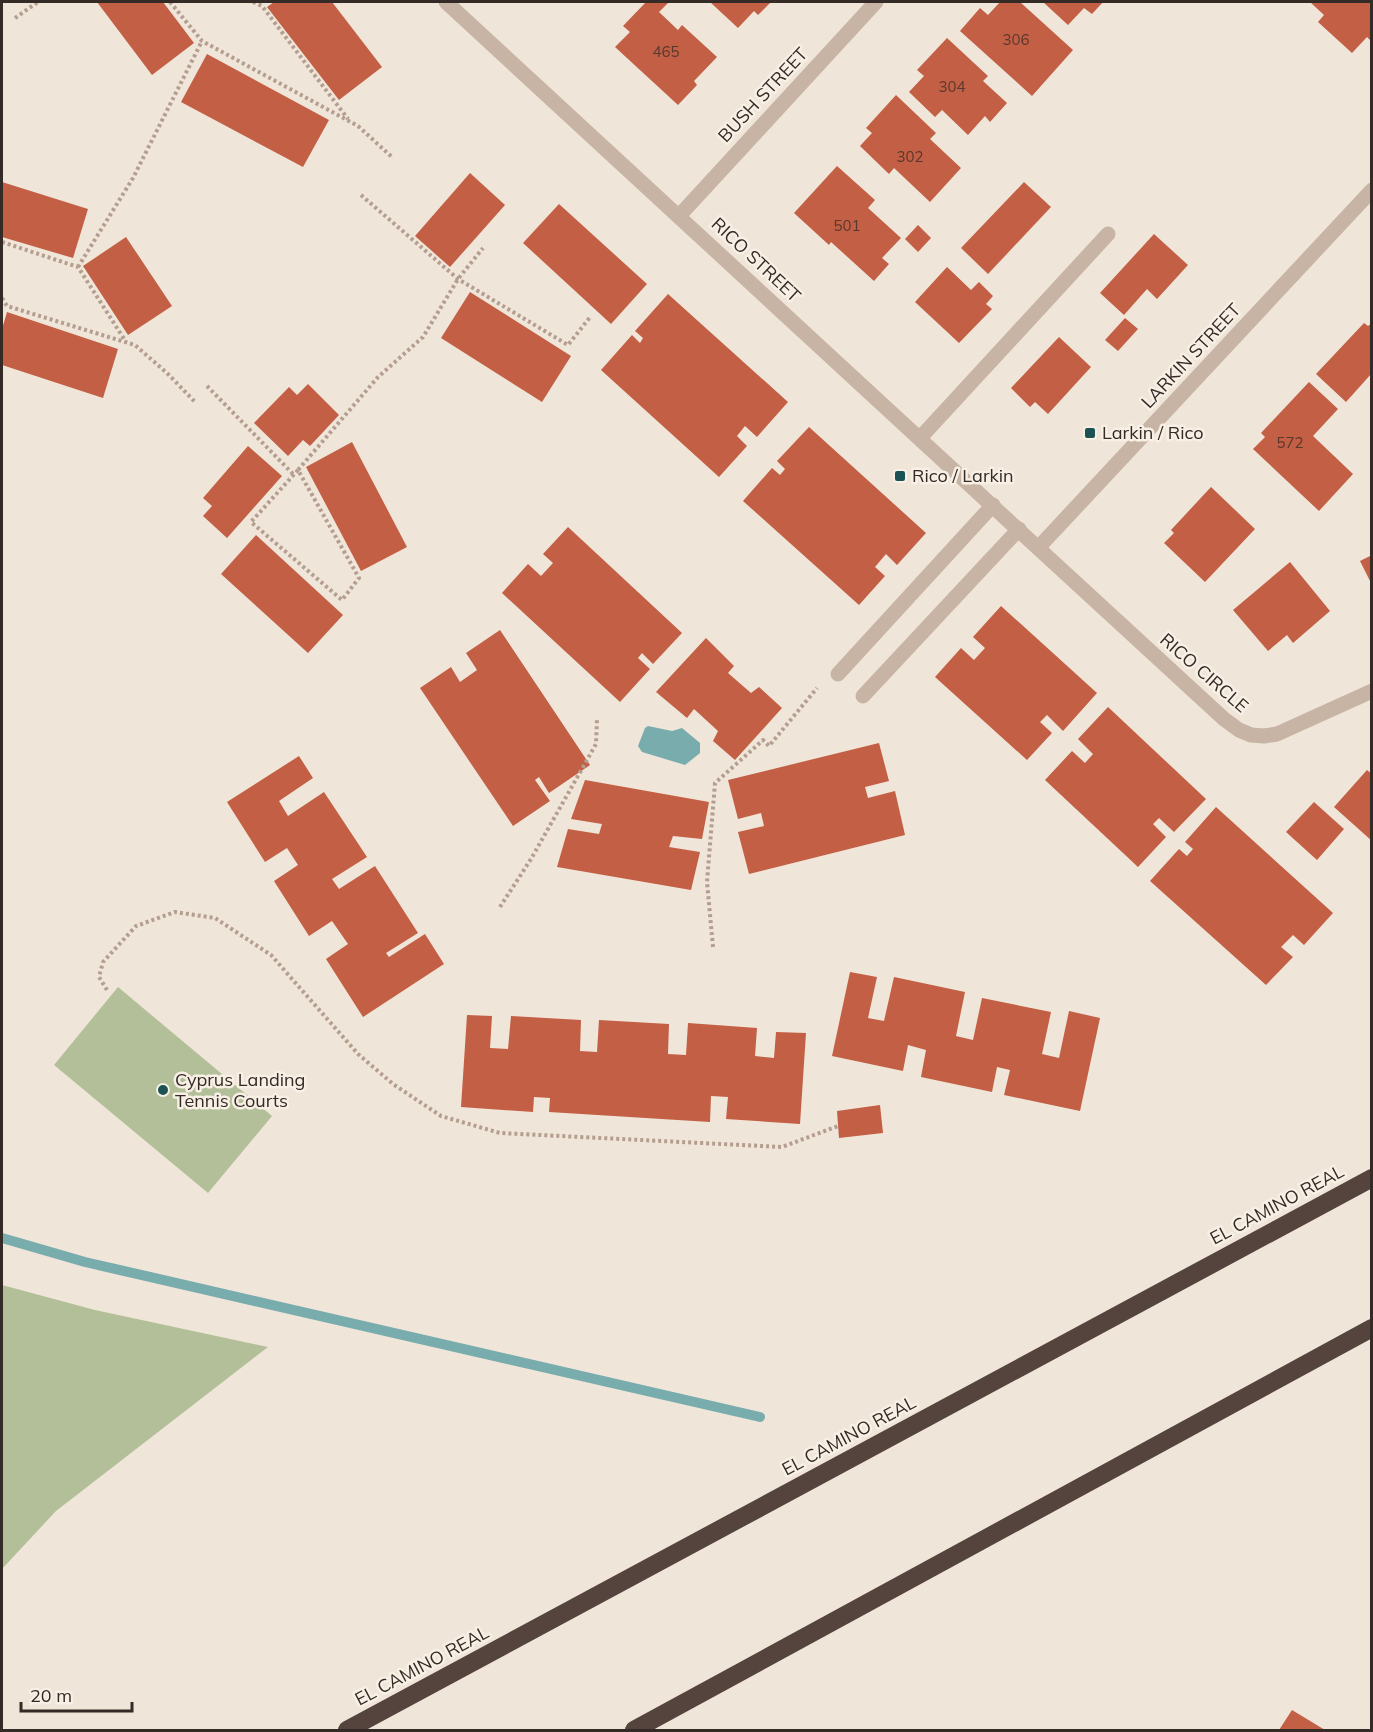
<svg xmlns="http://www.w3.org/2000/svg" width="1373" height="1732" viewBox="0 0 1373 1732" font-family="Mulish,sans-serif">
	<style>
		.green { fill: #b3bf99 }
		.water { fill: #78acad }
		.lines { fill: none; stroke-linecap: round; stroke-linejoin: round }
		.stream { stroke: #78acad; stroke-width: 10 }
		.building { fill: #c35f44 }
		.path { stroke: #b49e8f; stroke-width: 4; stroke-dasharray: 3 3; stroke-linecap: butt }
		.service { stroke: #c8b4a5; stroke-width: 15 }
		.minor { stroke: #c8b4a5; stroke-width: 15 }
		.tertiary { stroke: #c8b4a5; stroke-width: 15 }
		.motorway { stroke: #55443d; stroke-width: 18 }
		.poi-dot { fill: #1d5254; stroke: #f8efe5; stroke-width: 2 }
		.labels { text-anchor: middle; stroke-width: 5; stroke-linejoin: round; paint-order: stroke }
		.number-label { font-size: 15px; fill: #58372e }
		.street-label { font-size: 18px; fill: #342a26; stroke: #f8efe5 }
		.poi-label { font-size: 18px; fill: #342a26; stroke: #f8efe5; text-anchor: start }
	</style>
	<rect width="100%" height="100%" fill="#f0e5d9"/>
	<g class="green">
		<path d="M 118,987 L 272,1116 L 208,1193 L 54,1065 Z"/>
		<path d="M 2,1285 L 95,1310 L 268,1347 L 56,1511 L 2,1569 Z"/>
	</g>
	<path class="water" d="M 648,726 L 672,731 L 682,728 L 700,743 L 700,753 L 685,765 L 642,752 L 638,746 L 645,728 Z"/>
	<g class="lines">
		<path class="stream" d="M 2,1238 L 85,1262 L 760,1417"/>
	</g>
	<g class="building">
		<path d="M 97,2 L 163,2 L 194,43 L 152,75 Z"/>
		<path d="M 274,2 L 332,2 L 382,67 L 339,100 L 267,7 Z"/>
		<path d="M 646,2 L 669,2 L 659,12 L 678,30 L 682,25 L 717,57 L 694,81 L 697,85 L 678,105 L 615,47 L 630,32 L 623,26 Z"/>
		<path d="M 710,2 L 771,2 L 758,15 L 754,11 L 738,28 Z"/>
		<path d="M 1000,2 L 1020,2 L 1073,50 L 1032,96 L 960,31 L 980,8 L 988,15 Z"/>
		<path d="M 1043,2 L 1103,2 L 1092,14 L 1084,8 L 1068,25 Z"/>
		<path d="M 1310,2 L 1372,2 L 1372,42 L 1367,37 L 1352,53 L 1318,22 L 1324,15 Z"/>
		<path d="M 947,38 L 988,76 L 983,81 L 1007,103 L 990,122 L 985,116 L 968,135 L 942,110 L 935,117 L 909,92 L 924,76 L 917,70 Z"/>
		<path d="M 207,54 L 329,120 L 303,167 L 181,102 Z"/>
		<path d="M 896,95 L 936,133 L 930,139 L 961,168 L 930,202 L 894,168 L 889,174 L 860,146 L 872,133 L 866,128 Z"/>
		<path d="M 837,166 L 875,200 L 868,208 L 901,238 L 882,258 L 889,264 L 874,281 L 831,242 L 829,245 L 794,213 Z"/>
		<path d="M 470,173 L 505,205 L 450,267 L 415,236 Z"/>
		<path d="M 2,182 L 88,209 L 73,258 L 2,237 Z"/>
		<path d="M 1024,182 L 1051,207 L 988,274 L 961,248 Z"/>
		<path d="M 559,204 L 647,284 L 611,324 L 523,243 Z"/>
		<path d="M 918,225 L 931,238 L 918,252 L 905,239 Z"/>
		<path d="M 1154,234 L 1188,265 L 1157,299 L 1147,289 L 1124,315 L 1100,293 Z"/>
		<path d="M 126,237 L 172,306 L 128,335 L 83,266 Z"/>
		<path d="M 947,267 L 971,290 L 979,282 L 993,296 L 986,304 L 992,309 L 959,343 L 915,302 Z"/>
		<path d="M 470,292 L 571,356 L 542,402 L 441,338 Z"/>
		<path d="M 668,294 L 788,402 L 757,437 L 745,426 L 737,436 L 747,446 L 719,477 L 601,370 L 632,335 L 640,343 L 643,338 L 635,331 Z"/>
		<path d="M 7,312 L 118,349 L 103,398 L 2,365 L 2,329 Z"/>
		<path d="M 1125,318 L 1138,329 L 1118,351 L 1105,340 Z"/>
		<path d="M 1364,323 L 1368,326 L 1372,323 L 1372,373 L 1346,402 L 1316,374 Z"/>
		<path d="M 1059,337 L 1091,367 L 1048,414 L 1035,402 L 1030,407 L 1011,388 Z"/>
		<path d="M 1309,382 L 1338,409 L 1313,436 L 1353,474 L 1319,511 L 1253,449 L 1265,437 L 1261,433 Z"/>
		<path d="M 308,384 L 339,415 L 310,446 L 303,440 L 288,456 L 254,423 L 289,387 L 297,395 Z"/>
		<path d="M 809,427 L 926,533 L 897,565 L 886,554 L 875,567 L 885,576 L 859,605 L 743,501 L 772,468 L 780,475 L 785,469 L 777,461 Z"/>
		<path d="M 352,442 L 407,547 L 361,571 L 306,467 Z"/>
		<path d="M 248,446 L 282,476 L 227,538 L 203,516 L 212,506 L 203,498 Z"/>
		<path d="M 1211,487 L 1255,529 L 1205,582 L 1164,543 L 1174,533 L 1171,530 Z"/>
		<path d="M 568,527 L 682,633 L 653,664 L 642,653 L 638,658 L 650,669 L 620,702 L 502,593 L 528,564 L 541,576 L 553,563 L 543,554 Z"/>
		<path d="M 256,535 L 343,615 L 308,653 L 221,574 Z"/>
		<path d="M 1372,555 L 1372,585 L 1360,561 Z"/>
		<path d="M 1290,562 L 1330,611 L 1293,643 L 1287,635 L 1268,651 L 1233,610 Z"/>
		<path d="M 1001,606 L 1097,693 L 1063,731 L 1047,715 L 1040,722 L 1052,733 L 1027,760 L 935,677 L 961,648 L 974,660 L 985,648 L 973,637 Z"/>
		<path d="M 500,630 L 590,765 L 549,793 L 539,777 L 535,780 L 550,801 L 513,826 L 420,688 L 451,667 L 460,682 L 477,670 L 466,653 Z"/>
		<path d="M 706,638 L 734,666 L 728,673 L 751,693 L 759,687 L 782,708 L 735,760 L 713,741 L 718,731 L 694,709 L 687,718 L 656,692 Z"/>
		<path d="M 1108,707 L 1206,799 L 1174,832 L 1159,818 L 1153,824 L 1166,837 L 1138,867 L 1045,780 L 1072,751 L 1085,763 L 1093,754 L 1078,739 Z"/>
		<path d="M 879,743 L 889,781 L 865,787 L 868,798 L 895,791 L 905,835 L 749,874 L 738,832 L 764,826 L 761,813 L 738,819 L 728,780 Z"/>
		<path d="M 299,756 L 313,778 L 279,801 L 288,816 L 324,792 L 367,857 L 332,879 L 339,889 L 375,866 L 418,933 L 386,953 L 389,957 L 425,934 L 444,964 L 363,1017 L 326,959 L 348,944 L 332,921 L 309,936 L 274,881 L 298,865 L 287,848 L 265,862 L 227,802 Z"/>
		<path d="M 1367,770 L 1372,774 L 1372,841 L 1334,807 Z"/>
		<path d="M 585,780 L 709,802 L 702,839 L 673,836 L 669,847 L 700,852 L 691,890 L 557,867 L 568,829 L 599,834 L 602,824 L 571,819 Z"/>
		<path d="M 1314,802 L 1344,829 L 1317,860 L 1286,832 Z"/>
		<path d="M 1216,807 L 1333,913 L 1304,945 L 1293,935 L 1281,947 L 1293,957 L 1266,985 L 1150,881 L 1179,849 L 1187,856 L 1193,849 L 1185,842 Z"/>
		<path d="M 850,972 L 877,977 L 868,1018 L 884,1021 L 894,977 L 965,992 L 956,1036 L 973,1040 L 982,998 L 1051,1012 L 1042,1054 L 1059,1058 L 1069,1011 L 1100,1018 L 1080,1111 L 1004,1095 L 1010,1070 L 997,1067 L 992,1092 L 921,1077 L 926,1050 L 908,1045 L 903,1071 L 832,1056 Z"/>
		<path d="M 467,1015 L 492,1016 L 490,1048 L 508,1049 L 511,1016 L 581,1020 L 580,1051 L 597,1052 L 599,1020 L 669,1024 L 668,1054 L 686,1055 L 688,1023 L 757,1028 L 755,1056 L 774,1058 L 776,1032 L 806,1033 L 800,1124 L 726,1119 L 728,1097 L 711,1096 L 710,1122 L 549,1112 L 550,1098 L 534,1097 L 533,1112 L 461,1107 Z"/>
		<path d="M 880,1105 L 883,1133 L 839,1138 L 837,1111 Z"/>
		<path d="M 1292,1710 L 1325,1730 L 1279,1730 Z"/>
	</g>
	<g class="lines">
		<g class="path">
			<path d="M 170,2 L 202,41 L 358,126 L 393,158"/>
			<path d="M 253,2 L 262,6 L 348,119"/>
			<path d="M 15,18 L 38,2"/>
			<path d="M 361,195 L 458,279 L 568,345 L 591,316"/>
			<path d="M 2,242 L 78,267 L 126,342"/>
			<path d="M 78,267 L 133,178 L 202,41"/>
			<path d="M 2,298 L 7,306 L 135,345 L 168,374 L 195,402"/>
			<path d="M 207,386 L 293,474"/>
			<path d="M 298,470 L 251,522 L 342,600 L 359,578 L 298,470 L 378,377 L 423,337 L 458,279 L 483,248"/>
			<path d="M 500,907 L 531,859 L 596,744 L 597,719"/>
			<path d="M 713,947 L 707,882 L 715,783 L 763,740 L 769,746 L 817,688"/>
			<path d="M 107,990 L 99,977 L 103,962 L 136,926 L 175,912 L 215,918 L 271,955 L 358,1054 L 393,1084 L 441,1116 L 500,1133 L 782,1147 L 838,1126"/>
		</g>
		<g class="service">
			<path d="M 920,438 L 1108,234"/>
			<path d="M 838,674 L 993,505"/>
			<path d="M 863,696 L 1019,529"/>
		</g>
		<g class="minor">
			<path d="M 679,216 L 876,2"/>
			<path d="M 1038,548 L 1224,719 L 1239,730 L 1251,735 L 1264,736 L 1277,734 L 1372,691"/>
		</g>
		<path class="tertiary" d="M 446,2 L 1038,548 L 1372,190"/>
		<g class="motorway">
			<path d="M 347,1730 L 1372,1178"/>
			<path d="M 634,1730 L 1372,1328"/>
		</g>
	</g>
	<g class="poi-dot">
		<rect x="1084" y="427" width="12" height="12" rx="3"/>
		<rect x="894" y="470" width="12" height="12" rx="3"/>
		<circle cx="163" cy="1090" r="6"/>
	</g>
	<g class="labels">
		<g class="number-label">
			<text x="1016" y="45">306</text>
			<text x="666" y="57">465</text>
			<text x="952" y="92">304</text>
			<text x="910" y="162">302</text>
			<text x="847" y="231">501</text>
			<text x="1290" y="448">572</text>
		</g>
		<g class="street-label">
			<text transform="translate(763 95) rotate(-47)" y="6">BUSH STREET</text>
			<text transform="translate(756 260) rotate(43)" y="6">RICO STREET</text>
			<text transform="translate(1191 356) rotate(-47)" y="6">LARKIN STREET</text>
			<text transform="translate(1204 673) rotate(41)" y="6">RICO CIRCLE</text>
			<text transform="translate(1277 1205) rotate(-28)" y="6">EL CAMINO REAL</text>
			<text transform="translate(849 1436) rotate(-28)" y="6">EL CAMINO REAL</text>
			<text transform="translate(422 1666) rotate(-28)" y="6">EL CAMINO REAL</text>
		</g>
		<g class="poi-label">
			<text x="1102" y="439">Larkin / Rico</text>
			<text x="912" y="482">Rico / Larkin</text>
			<text x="175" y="1086">Cyprus Landing<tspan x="175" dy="21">Tennis Courts</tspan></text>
		</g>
	</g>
	<rect width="1373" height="1732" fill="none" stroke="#342a26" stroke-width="6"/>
	<path d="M21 1702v9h111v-9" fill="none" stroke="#342a26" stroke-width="3"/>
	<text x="30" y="1702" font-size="18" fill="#342a26" stroke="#f8efe5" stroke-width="4.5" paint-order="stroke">20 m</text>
</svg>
